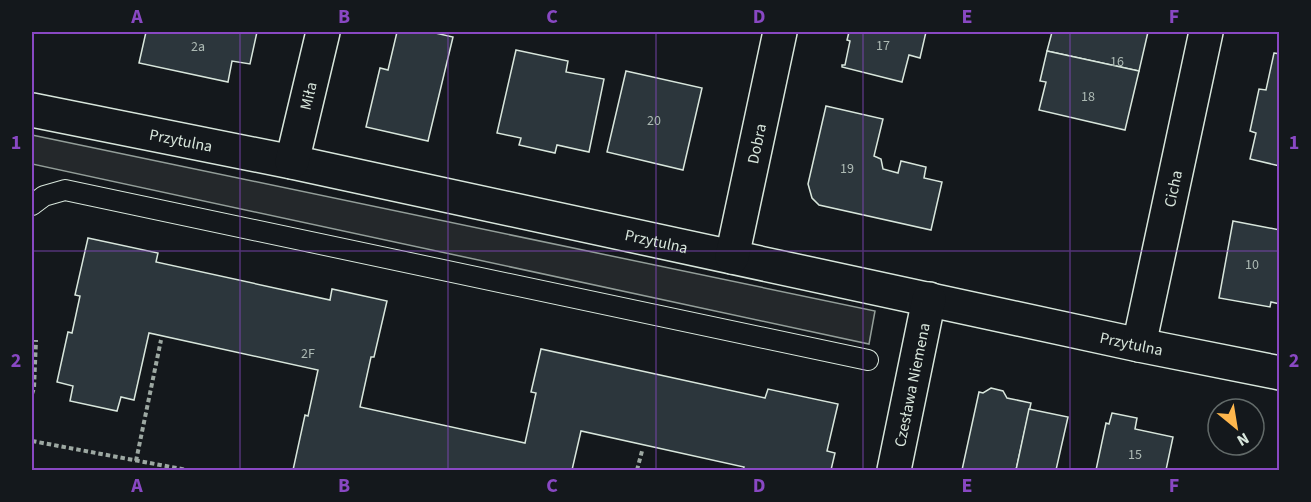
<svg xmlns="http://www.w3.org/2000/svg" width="1311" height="502" viewBox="0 0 1311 502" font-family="'Source Sans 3',sans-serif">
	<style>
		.parking { fill: #24282b; stroke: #939e99; stroke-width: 1.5 }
		.building { fill: #2c363c; stroke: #d8e6dc; stroke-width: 1.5 }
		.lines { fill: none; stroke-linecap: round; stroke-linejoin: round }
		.lane-casing { stroke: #d8e6dc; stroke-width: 22 }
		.street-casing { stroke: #d8e6dc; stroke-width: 36 }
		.path { stroke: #9da8a2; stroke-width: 4; stroke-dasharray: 4.5 3; stroke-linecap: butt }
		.lane { stroke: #14181c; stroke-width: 20 }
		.street { stroke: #14181c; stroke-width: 33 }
		.grid { fill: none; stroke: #8948c3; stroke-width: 1.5; stroke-opacity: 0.55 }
		.labels { text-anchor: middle; stroke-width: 4.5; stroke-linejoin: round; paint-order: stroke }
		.number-label { font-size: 14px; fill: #adbab4 }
		.street-label { font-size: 16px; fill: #d8e6dc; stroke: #14181c }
		.neatline { fill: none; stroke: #8948c3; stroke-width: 2 }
		.grid-label { font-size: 20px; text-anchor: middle; font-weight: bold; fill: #8948c3 }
	</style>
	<rect width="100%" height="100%" fill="#14181c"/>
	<path class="parking" d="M 32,135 L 875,311 L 869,344 L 32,164 Z"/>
	<g class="building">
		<path d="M 146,32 L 257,32 L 250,64 L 232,61 L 228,82 L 139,63 Z"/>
		<path d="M 397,32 L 431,32 L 453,37 L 428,141 L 366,127 L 380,68 L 388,70 Z"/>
		<path d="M 849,32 L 926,32 L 920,58 L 909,55 L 902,82 L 842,67 L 842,65 L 845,65 L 850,41 L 847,40 Z"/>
		<path d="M 1052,32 L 1148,32 L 1139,71 L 1047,51 Z"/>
		<path d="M 516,50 L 568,61 L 566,72 L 604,79 L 589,152 L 557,145 L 555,153 L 519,145 L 521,138 L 497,133 Z"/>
		<path d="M 1047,51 L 1139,71 L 1125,130 L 1039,110 L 1046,82 L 1040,81 Z"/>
		<path d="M 1274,53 L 1280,54 L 1280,166 L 1250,159 L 1256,133 L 1250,131 L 1259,89 L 1266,90 Z"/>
		<path d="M 626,71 L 702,88 L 683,170 L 607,152 Z"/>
		<path d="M 826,106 L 883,119 L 874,156 L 881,159 L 883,169 L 898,173 L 901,161 L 926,167 L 924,178 L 942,182 L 931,230 L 819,205 L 812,198 L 808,184 Z"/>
		<path d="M 1233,221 L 1280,230 L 1280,304 L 1271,302 L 1270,307 L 1219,298 Z"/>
		<path d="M 88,238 L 158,253 L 156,262 L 330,300 L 332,289 L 387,301 L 374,357 L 371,357 L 360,407 L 525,443 L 536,393 L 531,392 L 541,349 L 765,398 L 768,389 L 838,404 L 827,451 L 835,453 L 831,470 L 743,470 L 744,467 L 581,431 L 572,470 L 293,470 L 305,415 L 308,416 L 318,370 L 149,333 L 134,400 L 121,397 L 117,411 L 70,401 L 73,386 L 57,382 L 68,332 L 72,333 L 80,296 L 75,295 Z"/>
		<path d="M 991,388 L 1003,391 L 1007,398 L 1031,403 L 1016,470 L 962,470 L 979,392 L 983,393 Z"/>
		<path d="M 1029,409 L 1068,417 L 1056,470 L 1016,470 Z"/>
		<path d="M 1112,413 L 1137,418 L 1135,429 L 1173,437 L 1166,470 L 1096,470 L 1106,423 L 1109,424 Z"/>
	</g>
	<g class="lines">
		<g class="lane-casing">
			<path id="lane" d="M 32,205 L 44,196 L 65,190 L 868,360"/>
		</g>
		<g class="street-casing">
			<g id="street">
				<path id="s1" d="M 32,110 L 292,162 L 1139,345 L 1280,373"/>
				<path id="s2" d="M 292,162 L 323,32"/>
				<path id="s3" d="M 732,257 L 780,32"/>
				<path id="s4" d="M 1139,345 L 1206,32"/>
				<path id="s5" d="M 894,470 L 929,299"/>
			</g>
		</g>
		<g class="path">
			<path d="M 32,394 L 34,388 L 36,340"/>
			<path d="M 32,441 L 187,470"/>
			<path d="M 136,461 L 161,340"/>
			<path d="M 637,470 L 642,451"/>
		</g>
		<use href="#lane" class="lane"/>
		<use href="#street" class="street"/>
	</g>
	<path class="grid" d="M 240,32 L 240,470M 448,32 L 448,470M 656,32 L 656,470M 863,32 L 863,470M 1070,32 L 1070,470M 32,251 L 1280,251"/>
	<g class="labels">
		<g class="number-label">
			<text x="883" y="50">17</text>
			<text x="198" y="51">2a</text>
			<text x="1117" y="66">16</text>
			<text x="1088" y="101">18</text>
			<text x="654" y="125">20</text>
			<text x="847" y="173">19</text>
			<text x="1252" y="269">10</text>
			<text x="308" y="358">2F</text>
			<text x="1135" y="459">15</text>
		</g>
		<g class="street-label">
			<text dy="6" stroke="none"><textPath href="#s2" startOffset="68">Miła</textPath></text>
			<text dy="6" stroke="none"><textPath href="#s1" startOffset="152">Przytulna</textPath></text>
			<text dy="6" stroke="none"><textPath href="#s3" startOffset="116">Dobra</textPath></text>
			<text dy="6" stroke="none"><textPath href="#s4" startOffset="160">Cicha</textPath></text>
			<text dy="6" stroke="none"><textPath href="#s1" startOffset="638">Przytulna</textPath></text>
			<text dy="6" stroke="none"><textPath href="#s1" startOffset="1124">Przytulna</textPath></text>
			<text dy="6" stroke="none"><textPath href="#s5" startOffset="87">Czesława Niemena</textPath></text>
		</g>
	</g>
	<rect width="1311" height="502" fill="none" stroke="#14181c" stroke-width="66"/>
	<g transform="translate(1236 427) rotate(150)"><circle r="28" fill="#14181c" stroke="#626a69" stroke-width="1.5"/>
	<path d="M0-4.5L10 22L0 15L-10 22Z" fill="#ffb74d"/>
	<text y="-9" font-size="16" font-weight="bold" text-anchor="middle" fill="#d8e6dc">N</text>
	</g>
	<rect x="33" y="33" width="1245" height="436" class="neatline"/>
	<g class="grid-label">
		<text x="137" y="23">A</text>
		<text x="344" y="23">B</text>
		<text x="552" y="23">C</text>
		<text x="759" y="23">D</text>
		<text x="967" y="23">E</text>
		<text x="1174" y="23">F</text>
		<text x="16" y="149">1</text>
		<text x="1294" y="149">1</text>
		<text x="16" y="367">2</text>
		<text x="1294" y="367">2</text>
		<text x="137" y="492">A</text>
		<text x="344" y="492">B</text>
		<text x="552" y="492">C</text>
		<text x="759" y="492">D</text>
		<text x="967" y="492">E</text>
		<text x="1174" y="492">F</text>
	</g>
</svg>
